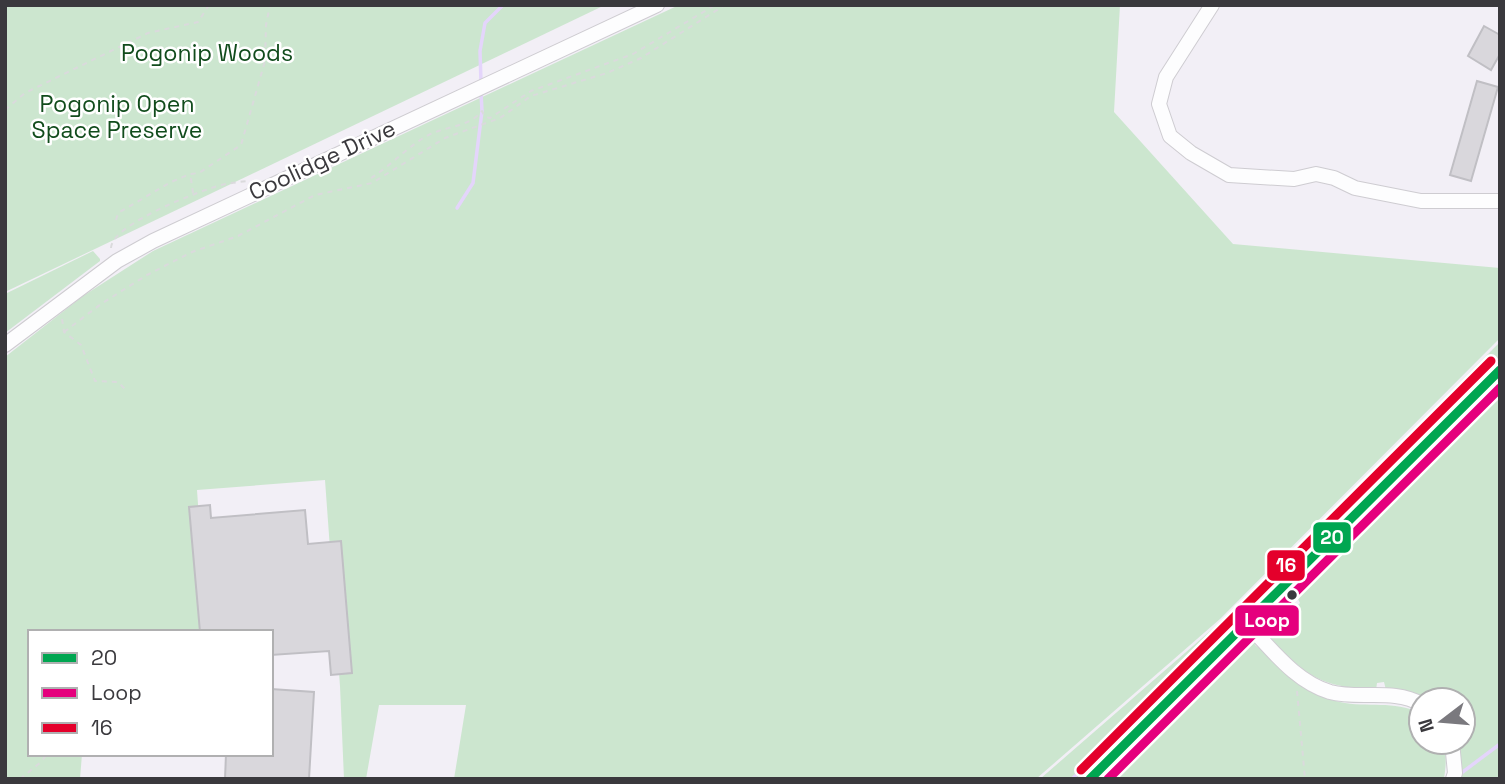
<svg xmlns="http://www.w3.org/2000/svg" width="1505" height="784" viewBox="0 0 1505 784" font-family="'Space Grotesk',sans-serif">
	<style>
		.green { fill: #cce6cf }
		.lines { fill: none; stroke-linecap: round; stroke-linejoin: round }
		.stream { stroke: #e4d5fb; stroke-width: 3.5 }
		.building { fill: #d9d7dc; stroke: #c0bfc4; stroke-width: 2 }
		.minor-casing { stroke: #ceccd1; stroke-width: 16 }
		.major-casing { stroke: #adb5b0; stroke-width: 21 }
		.path { stroke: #dadadc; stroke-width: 2; stroke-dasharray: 5 5; stroke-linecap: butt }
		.minor { stroke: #fdfdfe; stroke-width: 14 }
		.major { stroke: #e7ece8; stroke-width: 19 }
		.bus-1-casing { stroke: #fff; stroke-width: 14 }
		.bus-2-casing { stroke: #fff; stroke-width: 14 }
		.bus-3-casing { stroke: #fff; stroke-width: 14 }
		.bus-1 { stroke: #00a651; stroke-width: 9 }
		.bus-2 { stroke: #e5007d; stroke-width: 9 }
		.bus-3 { stroke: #e4002b; stroke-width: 9 }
		.bus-dot { fill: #3a393d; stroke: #fff; stroke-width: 2.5 }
		.labels { text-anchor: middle; stroke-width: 5; stroke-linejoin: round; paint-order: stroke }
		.park-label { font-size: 23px; fill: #114c1c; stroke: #fff }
		.street-label { font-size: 23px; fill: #3a393d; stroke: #fff }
		.line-badge { stroke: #fff; stroke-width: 2.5 }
		.badge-label { font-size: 19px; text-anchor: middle; font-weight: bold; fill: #fff }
	</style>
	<rect width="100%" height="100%" fill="#f2eff6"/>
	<g class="green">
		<path d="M 5,5 L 605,5 L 5,292 Z"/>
		<path d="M 679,5 L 1120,5 L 1114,112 L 1233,244 L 1500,268 L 1500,338 L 1220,619 L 1036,779 L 454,779 L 466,705 L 379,705 L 366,779 L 344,779 L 340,686 L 325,480 L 197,490 L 207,632 L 30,632 L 30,754 L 82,754 L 80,779 L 5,779 L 5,357 L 83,296 L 153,251 Z"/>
		<path d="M 93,251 L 100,259 L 100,261 L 5,333 L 5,294 Z"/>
		<path d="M 1500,342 L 1500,356 L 1324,533 L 1322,528 L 1320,537 L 1274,572 L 1238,609 L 1237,606 Z"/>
		<path d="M 1500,385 L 1500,779 L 1459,779 L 1461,755 L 1458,742 L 1463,742 L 1463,700 L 1426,700 L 1386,690 L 1384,682 L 1377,683 L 1376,690 C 1317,686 1309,677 1267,636 L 1271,624 L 1284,616 L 1290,605 L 1296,607 L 1300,603 L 1296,595 L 1332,551 L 1342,552 L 1343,549 L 1336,546 L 1374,512 Z"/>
		<path d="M 1224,619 L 1222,623 L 1226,627 L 1215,642 L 1077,778 L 1040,779 Z"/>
		<path d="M 1254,642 L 1255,645 C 1286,668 1298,693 1340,702 C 1367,708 1394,700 1420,713 L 1421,742 L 1443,742 C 1447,755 1446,766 1444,779 L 1104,779 L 1186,696 L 1227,665 L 1247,644 Z"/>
	</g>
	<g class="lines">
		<g class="stream">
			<path d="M 481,82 L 480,51 L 485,23 L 503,5"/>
			<path d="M 457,208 L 473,183 L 482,111 L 481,93"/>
			<path d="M 1460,774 L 1500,744"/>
			<path d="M 1072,779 L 1113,740 L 1210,641"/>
		</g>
	</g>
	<g class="building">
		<path d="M 1484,26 L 1500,35 L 1500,54 L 1491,70 L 1468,56 Z"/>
		<path d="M 1477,81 L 1498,87 L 1471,181 L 1450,175 Z"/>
		<path d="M 210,505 L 211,518 L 305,510 L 308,544 L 341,541 L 352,673 L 331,675 L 329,651 L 271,655 L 271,632 L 200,632 L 189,507 Z"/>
		<path d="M 271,689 L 314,692 L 309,779 L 225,779 L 226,754 L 271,754 Z"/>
	</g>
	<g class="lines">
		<g class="minor-casing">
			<g id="minor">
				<path d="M 1212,5 L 1166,77 L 1159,104 L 1170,136 L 1191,153 L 1229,175 L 1294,179 L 1316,174 L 1334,178 L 1355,188 L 1421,201 L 1500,201"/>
				<path d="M 5,345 L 117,261 L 153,241 L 657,5"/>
				<path d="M 1246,623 C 1271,648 1294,681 1330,692 C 1360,700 1393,688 1421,704"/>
				<path d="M 1452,742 L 1455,773 L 1453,779"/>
			</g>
		</g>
		<g class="major-casing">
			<path id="major" d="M 1090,779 L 1500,370"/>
		</g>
		<g class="path">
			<path d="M 5,110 L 25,93 L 148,33 L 198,22 L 209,5"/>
			<path d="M 371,178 C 392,165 412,142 433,133 C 450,126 470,126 482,111 L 485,117 L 490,118 L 531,91 L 633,54 L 715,5"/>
			<path d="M 193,193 L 191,179 L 193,175"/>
			<path d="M 116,220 L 118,213 L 171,182 L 190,174 L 199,173 L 241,145 L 265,61 L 266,25 L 270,5"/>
			<path d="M 111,248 C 112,224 199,191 221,185 C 230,183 239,182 248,181"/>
			<path d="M 62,319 L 64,332 L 81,345 L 95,381 L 118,382 L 127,391"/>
			<path d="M 64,332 L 101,304 L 147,275 L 192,252 L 238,236 L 315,195 L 372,183 L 445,138 L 500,118 L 531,96 L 607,73 L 641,58 L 725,5"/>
			<path d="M 1297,691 L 1305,779"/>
			<path d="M 20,779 L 41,762 L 47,754"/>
		</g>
		<use href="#minor" class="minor"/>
		<use href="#major" class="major"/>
		<g class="bus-1-casing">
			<path id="bus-1" d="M 1090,779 L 1500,370"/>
		</g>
		<g class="bus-2-casing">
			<path id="bus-2" d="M 1108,779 L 1500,388"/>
		</g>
		<g class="bus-3-casing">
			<path id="bus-3" d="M 1081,770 L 1491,361"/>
		</g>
		<use href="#bus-1" class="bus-1"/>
		<use href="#bus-2" class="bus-2"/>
		<use href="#bus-3" class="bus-3"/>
	</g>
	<circle class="bus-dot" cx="1292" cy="595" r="6"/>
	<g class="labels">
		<g class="park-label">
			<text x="207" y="61">Pogonip Woods</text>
			<text x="117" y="112">Pogonip Open<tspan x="117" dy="26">Space Preserve</tspan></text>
		</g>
		<g class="street-label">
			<text transform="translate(322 160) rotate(-25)" y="8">Coolidge Drive</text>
		</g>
	</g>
	<g class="line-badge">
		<rect x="1312" y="521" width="40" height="33" rx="7" fill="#00a651"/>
		<rect x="1266" y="549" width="40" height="33" rx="7" fill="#e4002b"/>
		<rect x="1234" y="604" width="66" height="33" rx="7" fill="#e5007d"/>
	</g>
	<g class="badge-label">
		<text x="1332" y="544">20</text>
		<text x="1286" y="572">16</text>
		<text x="1267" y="627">Loop</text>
	</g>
	<rect width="1505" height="784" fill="none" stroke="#3a393d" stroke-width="14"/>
	<rect x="28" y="630" width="245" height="126" fill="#ffffff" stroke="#b0b0b1" stroke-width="2"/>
	<rect x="42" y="653" width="35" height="10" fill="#00a651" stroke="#b0b0b1" stroke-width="2"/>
	<text x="91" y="665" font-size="21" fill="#3a393d">20</text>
	<rect x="42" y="688" width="35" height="10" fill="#e5007d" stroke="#b0b0b1" stroke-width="2"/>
	<text x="91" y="700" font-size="21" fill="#3a393d">Loop</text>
	<rect x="42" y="723" width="35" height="10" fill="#e4002b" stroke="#b0b0b1" stroke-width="2"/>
	<text x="91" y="735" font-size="21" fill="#3a393d">16</text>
	<g transform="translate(1442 721) rotate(254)"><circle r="33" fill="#ffffff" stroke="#b0b0b1" stroke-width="2"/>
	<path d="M0-5L12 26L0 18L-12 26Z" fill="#7a797e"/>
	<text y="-10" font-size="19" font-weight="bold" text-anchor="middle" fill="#3a393d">N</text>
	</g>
</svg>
